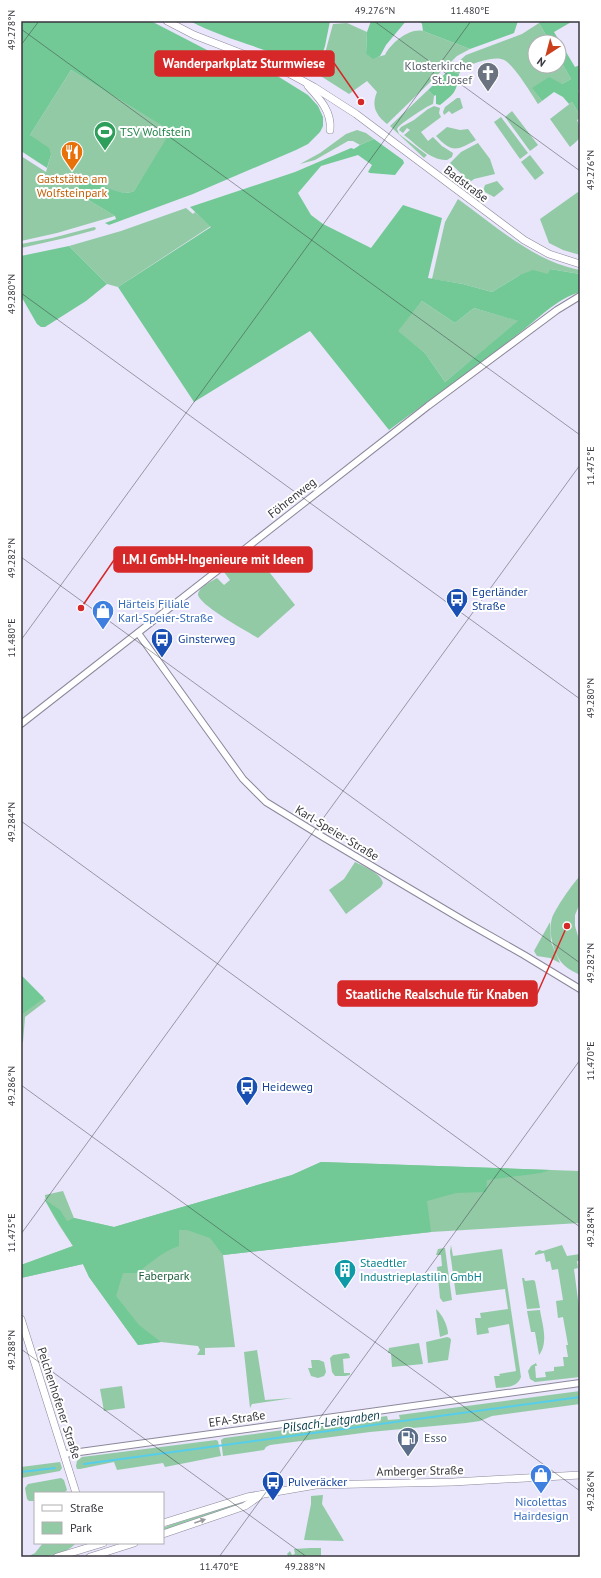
<svg xmlns="http://www.w3.org/2000/svg" width="601" height="1578" viewBox="0 0 601 1578" font-family="'PT Sans',sans-serif">
	<style>
		.green { fill: #92caa6 }
		.forest { fill: #72c995; fill-rule: evenodd }
		.lines { fill: none; stroke-linecap: round; stroke-linejoin: round }
		.stream { stroke: #56ceeb; stroke-width: 2 }
		.tertiary-casing { stroke: #8c889b; stroke-width: 8 }
		.secondary-casing { stroke: #8c889b; stroke-width: 8 }
		.tertiary { stroke: #fff; stroke-width: 6 }
		.secondary { stroke: #fff; stroke-width: 7 }
		.oneway { fill: #9c9a9e }
		.ticks { fill: none; stroke: #38363e; stroke-width: 1; stroke-opacity: 0.45 }
		.labels { text-anchor: middle; stroke-width: 4; stroke-linejoin: round; paint-order: stroke }
		.worship-label { font-size: 12px; fill: #5b616d; stroke: #fff; text-anchor: end }
		.leisure-label { font-size: 12px; fill: #27864d; stroke: #fff; text-anchor: start }
		.food-label { font-size: 12px; fill: #c56008; stroke: #fff }
		.street-label { font-size: 12px; fill: #38363e; stroke: #fff }
		.transit-label { font-size: 12px; fill: #164399; stroke: #fff; text-anchor: start }
		.shop-label { font-size: 12px; fill: #366cbe; stroke: #fff; text-anchor: start }
		.culture-label { font-size: 12px; fill: #0d838f; stroke: #fff; text-anchor: start }
		.park-label { font-size: 12px; fill: #1b5b39; stroke: #fff }
		.service-label { font-size: 12px; fill: #4e5e75; stroke: #fff; text-anchor: start }
		.water-label { font-size: 13px; font-style: italic; fill: #0c424f; stroke: #fff }
		.leader { fill: none; stroke: #d62828; stroke-width: 1.5 }
		.callout-dot { fill: #d62828; stroke: #fff; stroke-width: 1.5 }
		.callout { fill: #d62828; stroke: #d62828; stroke-width: 1.5 }
		.callout-label { font-size: 13px; text-anchor: middle; font-weight: bold; fill: #fff }
		.neatline { fill: none; stroke: #38363e; stroke-width: 1.5 }
		.ticks-label { font-size: 10px; text-anchor: middle; fill: #38363e }
	</style>
	<rect width="100%" height="100%" fill="#e9e5fa"/>
	<g class="green">
		<path d="M 347,23 L 367,32 L 366,54 L 373,58 L 385,55 C 391,43 409,28 423,31 L 470,49 L 457,56 L 387,124 C 376,115 371,106 377,92 L 367,81 L 349,94 L 319,75 L 333,24 Z"/>
		<path d="M 539,23 L 550,42 L 535,42 L 535,66 L 559,66 L 559,58 L 571,79 L 562,84 L 533,89 L 542,101 L 538,104 C 532,95 511,59 501,59 C 491,57 478,63 468,65 L 464,66 L 459,74 L 449,70 L 466,55 L 522,34 Z"/>
		<path d="M 71,70 L 172,131 L 134,191 C 122,198 97,183 86,176 L 77,188 L 90,201 L 115,216 L 57,233 L 21,241 L 21,156 L 46,172 L 51,155 L 30,135 Z"/>
		<path d="M 428,90 L 434,96 L 433,104 C 427,106 399,124 397,129 L 399,134 L 427,155 L 424,158 L 390,126 Z"/>
		<path d="M 457,98 L 460,98 L 463,108 L 452,114 L 449,111 L 444,115 L 443,112 L 445,107 Z"/>
		<path d="M 572,102 L 580,115 L 580,118 L 577,120 C 583,134 582,138 570,147 L 550,119 Z"/>
		<path d="M 434,106 L 440,108 L 439,113 L 441,117 L 421,132 L 428,141 L 433,137 L 442,146 L 453,153 L 452,157 L 447,160 C 431,161 416,144 404,135 L 410,130 L 407,128 L 403,133 L 399,130 L 401,127 L 414,120 L 428,109 Z"/>
		<path d="M 512,111 L 538,145 L 530,151 L 505,117 Z"/>
		<path d="M 501,117 L 528,153 L 520,159 L 494,122 Z"/>
		<path d="M 447,127 L 460,130 L 468,129 L 476,140 C 456,151 452,153 436,136 Z"/>
		<path d="M 357,130 L 366,133 L 374,139 L 360,145 L 353,141 L 348,141 L 315,160 L 300,164 L 320,153 L 346,134 Z"/>
		<path d="M 478,143 L 490,159 L 495,174 L 474,179 L 470,182 L 450,163 L 461,152 Z"/>
		<path d="M 530,155 L 544,173 L 535,180 L 521,162 Z"/>
		<path d="M 497,181 L 504,189 L 494,197 L 483,191 L 485,185 Z"/>
		<path d="M 578,192 L 580,194 L 580,255 L 563,250 L 549,243 L 540,219 Z"/>
		<path d="M 458,199 C 496,226 533,261 580,270 L 580,274 L 550,269 L 549,275 L 520,275 L 492,292 L 463,284 L 432,279 L 445,222 Z"/>
		<path d="M 186,208 L 193,214 L 195,212 L 211,226 L 118,287 L 107,284 L 69,246 L 121,231 Z"/>
		<path d="M 94,227 L 96,228 L 95,230 L 65,238 L 21,248 L 21,244 L 52,238 Z"/>
		<path d="M 422,301 L 455,323 L 474,308 L 519,321 L 445,382 L 425,353 L 397,331 Z"/>
		<path d="M 252,550 L 295,605 L 258,638 C 248,632 197,604 198,594 C 199,587 212,581 217,578 L 224,585 L 230,580 L 224,572 Z"/>
		<path d="M 355,862 C 363,866 381,873 383,883 L 381,887 L 346,914 L 329,890 L 344,879 Z"/>
		<path d="M 580,876 L 580,903 L 575,915 L 575,926 L 580,943 L 580,975 C 574,972 566,968 562,963 C 553,952 548,931 552,918 C 555,909 573,883 580,876 Z"/>
		<path d="M 550,922 L 551,942 L 560,963 L 550,958 L 537,956 L 534,951 Z"/>
		<path d="M 21,975 L 46,1001 L 25,1017 L 23,1042 L 21,1044 Z"/>
		<path d="M 321,1162 L 580,1171 L 580,1223 L 431,1232 L 223,1255 L 235,1347 L 205,1348 L 205,1355 L 197,1355 L 200,1350 L 198,1346 L 161,1342 L 138,1345 L 89,1277 L 83,1264 L 21,1278 L 21,1265 L 73,1246 C 67,1237 44,1204 45,1195 L 63,1191 L 74,1218 L 114,1227 L 292,1175 Z"/>
		<path d="M 451,1245 L 453,1256 L 502,1249 L 521,1377 C 517,1388 506,1387 496,1388 L 494,1376 L 500,1376 L 499,1374 L 516,1371 L 509,1324 L 488,1328 L 489,1333 L 477,1335 L 475,1318 L 481,1318 L 480,1313 L 508,1309 L 505,1289 L 456,1295 L 450,1252 Z"/>
		<path d="M 562,1245 L 567,1256 L 580,1254 L 580,1261 L 577,1261 L 578,1268 L 574,1269 L 580,1315 L 580,1377 L 535,1382 L 530,1379 L 528,1371 L 531,1366 L 536,1363 L 537,1366 L 535,1366 L 536,1378 L 546,1377 L 545,1372 L 554,1371 L 554,1367 L 564,1366 L 563,1357 L 568,1357 L 566,1345 L 568,1345 L 563,1317 L 558,1318 L 556,1301 L 563,1300 L 558,1269 L 552,1270 L 550,1261 L 546,1262 L 544,1253 L 535,1255 L 535,1253 L 539,1250 L 543,1251 Z"/>
		<path d="M 445,1248 L 452,1300 L 443,1302 L 440,1298 L 437,1267 L 442,1266 L 441,1255 L 436,1255 L 438,1249 Z"/>
		<path d="M 522,1278 L 524,1278 L 525,1281 L 533,1280 L 535,1281 L 540,1308 L 527,1309 Z"/>
		<path d="M 436,1309 C 442,1314 448,1326 448,1334 L 440,1337 Z"/>
		<path d="M 540,1310 C 542,1323 549,1343 539,1355 L 535,1332 L 531,1332 L 527,1311 Z"/>
		<path d="M 447,1337 L 450,1338 L 451,1340 L 448,1360 L 428,1363 L 426,1342 Z"/>
		<path d="M 419,1343 L 423,1364 L 392,1367 L 391,1353 L 388,1353 L 389,1348 Z"/>
		<path d="M 257,1350 L 265,1400 L 293,1398 L 252,1404 L 250,1408 L 244,1352 Z"/>
		<path d="M 346,1353 L 349,1354 L 350,1358 L 343,1359 L 344,1373 L 350,1373 L 350,1375 L 345,1376 L 335,1376 L 332,1372 L 330,1358 L 333,1355 Z"/>
		<path d="M 311,1360 L 319,1360 L 324,1362 L 326,1372 L 324,1376 L 318,1378 L 311,1376 L 308,1368 L 312,1368 Z"/>
		<path d="M 122,1386 L 125,1408 L 104,1411 L 100,1389 Z"/>
		<path d="M 580,1391 L 580,1404 L 492,1416 L 480,1421 L 466,1423 L 370,1432 L 270,1445 L 266,1447 L 264,1450 L 223,1456 L 221,1440 L 224,1438 L 387,1416 L 388,1420 L 400,1419 L 399,1415 Z"/>
		<path d="M 216,1440 L 218,1441 L 221,1456 L 165,1467 L 163,1463 L 117,1470 L 114,1462 L 80,1469 L 77,1469 L 76,1466 L 77,1461 L 82,1457 Z"/>
		<path d="M 60,1462 L 62,1468 L 60,1471 L 21,1478 L 21,1467 Z"/>
		<path d="M 61,1478 L 64,1480 L 67,1490 L 65,1492 L 35,1493 L 35,1501 L 29,1501 L 27,1499 L 25,1488 L 28,1484 Z"/>
		<path d="M 323,1495 L 322,1504 L 344,1541 L 304,1540 L 311,1504 L 311,1496 Z"/>
		<path d="M 242,1502 L 243,1504 L 163,1531 L 163,1528 L 170,1525 Z"/>
		<path d="M 43,1543 L 76,1543 C 65,1556 43,1557 27,1557 L 35,1553 Z"/>
		<path d="M 310,1548 L 321,1548 L 321,1557 L 289,1557 L 287,1554 L 290,1551 L 292,1555 L 295,1554 L 294,1549 Z"/>
	</g>
	<g class="forest">
		<path d="M 21,21 L 151,21 L 207,50 L 279,77 L 308,95 L 318,106 L 323,117 L 323,126 L 320,132 L 308,144 L 296,150 L 193,194 L 109,225 L 105,223 L 116,219 L 115,216 L 90,201 L 77,188 L 86,176 C 96,182 122,198 134,191 L 171,131 L 71,70 L 30,135 L 49,148 L 51,155 L 47,168 L 21,151 Z"/>
		<path d="M 190,21 L 330,21 L 325,46 L 317,71 L 314,72 C 275,49 229,42 190,21 Z"/>
		<path d="M 371,21 L 406,21 L 386,45 L 380,56 L 373,59 L 366,54 L 367,32 Z"/>
		<path d="M 420,21 L 518,21 L 514,33 L 470,49 L 423,31 L 422,24 Z"/>
		<path d="M 541,21 L 573,21 L 554,32 L 575,67 L 580,65 L 580,89 L 578,91 L 580,95 L 580,115 L 572,102 L 569,104 L 563,97 L 554,92 L 542,101 L 532,88 L 549,77 L 562,84 L 571,79 L 559,58 L 559,42 L 550,42 L 539,23 Z"/>
		<path d="M 449,70 L 459,74 C 456,93 455,93 440,105 L 436,104 L 436,95 L 434,96 L 428,90 Z"/>
		<path d="M 374,139 L 403,160 L 404,163 L 395,175 L 370,173 L 368,172 L 372,165 L 358,155 L 321,166 L 298,193 L 311,215 L 323,224 L 371,248 L 403,205 L 442,218 L 428,278 L 463,284 L 492,292 L 520,275 L 533,270 L 548,274 L 550,269 L 580,274 L 580,292 C 556,299 537,320 517,335 C 475,368 431,399 389,430 L 310,331 L 194,402 L 118,287 L 211,227 L 190,207 L 295,172 L 351,148 L 354,149 L 360,145 ZM 422,301 L 455,323 L 474,308 L 518,321 L 445,382 L 425,353 L 398,331 Z"/>
		<path d="M 69,246 L 107,284 L 86,301 L 45,327 L 41,327 L 37,324 L 21,296 L 21,256 Z"/>
		<path d="M 21,975 L 44,998 L 21,1015 Z"/>
		<path d="M 321,1162 L 550,1170 L 541,1173 L 487,1180 L 486,1192 L 456,1193 L 427,1201 L 431,1232 L 223,1255 L 210,1238 L 187,1230 L 179,1230 L 179,1246 C 162,1252 151,1262 138,1273 L 123,1273 L 116,1296 L 139,1325 L 161,1342 L 138,1345 L 89,1277 L 83,1264 L 21,1278 L 21,1265 L 73,1246 L 44,1199 L 60,1210 L 67,1221 L 74,1218 L 114,1227 L 292,1175 Z"/>
	</g>
	<g class="lines">
		<g class="stream">
			<path d="M 84,1464 L 580,1397"/>
			<path d="M 21,1472 L 55,1468"/>
		</g>
		<g class="tertiary-casing">
			<g id="tertiary">
				<path d="M 138,633 L 243,779 L 266,802 L 323,837 L 466,922 L 524,955 L 580,989"/>
				<path d="M 21,724 L 428,406 L 557,310 L 580,296"/>
				<path d="M 65,1454 L 580,1383"/>
			</g>
		</g>
		<g class="secondary-casing">
			<g id="secondary">
				<path d="M 167,21 L 194,35 L 279,68 L 314,87 L 356,114 L 524,240 L 549,254 L 580,264"/>
				<path d="M 308,86 C 320,99 332,112 330,130"/>
				<path d="M 21,1319 L 76,1493"/>
				<path d="M 163,1523 L 247,1497 L 316,1485 L 453,1482 L 580,1475"/>
				<path d="M 163,1534 L 245,1506 L 261,1495"/>
				<path d="M 57,1557 L 103,1543"/>
				<path d="M 90,1557 L 134,1543"/>
			</g>
		</g>
		<use href="#tertiary" class="tertiary"/>
		<use href="#secondary" class="secondary"/>
	</g>
	<defs><path id="oneway-solid" d="M-6-.8H1V-3.2L6.5 0L1 3.2V.8H-6Z"/></defs>
	<use class="oneway" href="#oneway-solid" transform="translate(200 1521) rotate(-19)"/>
	<path class="ticks" d="M 374,21 L 580,171M 21,29 L 580,435M 21,45 L 39,21M 21,293 L 580,699M 21,557 L 580,963M 21,640 L 471,21M 21,821 L 580,1227M 21,1085 L 580,1491M 21,1234 L 580,465M 21,1349 L 307,1557M 219,1557 L 580,1060"/>
	<defs>
		<g id="church-pin" transform="scale(1.15)"><path d="M0 17L-7.5 6A9.5 9.5 0 1 1 7.5 6Z" fill="#6b7280" stroke="#fff"/><path d="M-1.2-6h2.4v3.5h3.3v2.4h-3.3V6h-2.4V-.1h-3.3v-2.4h3.3Z" fill="#fff"/></g>
		<g id="stadium-pin" transform="scale(1.15)"><path d="M0 17L-7.5 6A9.5 9.5 0 1 1 7.5 6Z" fill="#2e9e5b" stroke="#fff"/><path d="M0-5a6.5 5 0 1 0 0 10a6.5 5 0 1 0 0-10ZM-3.5-1.8h7v3.6h-7Z" fill="#fff"/></g>
		<g id="restaurant-pin" transform="scale(1.15)"><path d="M0 17L-7.5 6A9.5 9.5 0 1 1 7.5 6Z" fill="#e8710a" stroke="#fff"/><path d="M-5-6h1v4h1v-4h1v4h1v-4h1v5L-1.5 .5V6h-2V.5L-5-1ZM5-6V6H3V1.5H1.5Q1.5-4 5-6Z" fill="#fff"/></g>
		<g id="bus-pin" transform="scale(1.15)"><path d="M0 17L-7.5 6A9.5 9.5 0 1 1 7.5 6Z" fill="#1a4fb4" stroke="#fff"/><path d="M-5-6H5V4H4V6H2V4H-2V6H-4V4H-5ZM-3.5-4V0h7V-4ZM-3.5 1.2v1.5H-2V1.2ZM2 1.2v1.5H3.5V1.2Z" fill="#fff"/></g>
		<g id="shop-pin" transform="scale(1.15)"><path d="M0 17L-7.5 6A9.5 9.5 0 1 1 7.5 6Z" fill="#3f7fe0" stroke="#fff"/><path d="M-5-2.5h2.3a2.7 3.5 0 0 1 5.4 0H5L5.5 6h-11ZM-1.5-2.5h3a1.5 2.3 0 0 0-3 0Z" fill="#fff"/></g>
		<g id="building-pin" transform="scale(1.15)"><path d="M0 17L-7.5 6A9.5 9.5 0 1 1 7.5 6Z" fill="#0f9aa8" stroke="#fff"/><path d="M-4-6H4V6H1V3H-1V6H-4ZM-2.5-4.3h1.7v1.8h-1.7ZM.8-4.3h1.7v1.8H.8ZM-2.5-1h1.7V.8h-1.7ZM.8-1h1.7V.8H.8Z" fill="#fff"/></g>
		<g id="fuel-pin" transform="scale(1.15)"><path d="M0 17L-7.5 6A9.5 9.5 0 1 1 7.5 6Z" fill="#5c6f8a" stroke="#fff"/><path d="M-5.5-6h7V0h2V4h1.3V-2.5L3-4.5l.8-.8L6-3V5H2.5V1h-1V6h-7ZM-4.2-4.7v3.2H.2V-4.7Z" fill="#fff"/></g>
	</defs>
	<g fill-rule="evenodd">
		<use href="#church-pin" x="488" y="73"/>
		<use href="#stadium-pin" x="105" y="132"/>
		<use href="#restaurant-pin" x="72" y="152"/>
		<use href="#bus-pin" x="457" y="599"/>
		<use href="#shop-pin" x="103" y="611"/>
		<use href="#bus-pin" x="162" y="639"/>
		<use href="#bus-pin" x="247" y="1087"/>
		<use href="#building-pin" x="345" y="1270"/>
		<use href="#fuel-pin" x="408" y="1438"/>
		<use href="#shop-pin" x="541" y="1475"/>
		<use href="#bus-pin" x="273" y="1482"/>
	</g>
	<g class="labels">
		<g class="worship-label">
			<text x="472" y="70">Klosterkirche<tspan x="472" dy="14">St. Josef</tspan></text>
		</g>
		<g class="leisure-label">
			<text x="120" y="136">TSV Wolfstein</text>
		</g>
		<g class="food-label">
			<text x="72" y="183">Gaststätte am<tspan x="72" dy="14">Wolfsteinpark</tspan></text>
		</g>
		<g class="street-label">
			<text transform="translate(466 184) rotate(37)" y="4">Badstraße</text>
			<text transform="translate(292 498) rotate(-38)" y="4">Föhrenweg</text>
			<text transform="translate(337 833) rotate(31)" y="4">Karl-Speier-Straße</text>
			<text transform="translate(59 1403) rotate(72)" y="4">Pelchenhofener Straße</text>
			<text transform="translate(237 1419) rotate(-8)" y="4">EFA-Straße</text>
			<text transform="translate(420 1471) rotate(-1)" y="4">Amberger Straße</text>
		</g>
		<g class="transit-label">
			<text x="472" y="596">Egerländer<tspan x="472" dy="14">Straße</tspan></text>
			<text x="178" y="643">Ginsterweg</text>
			<text x="262" y="1091">Heideweg</text>
			<text x="288" y="1486">Pulveräcker</text>
		</g>
		<g class="shop-label">
			<text x="118" y="608">Härteis Filiale<tspan x="118" dy="14">Karl-Speier-Straße</tspan></text>
			<text x="541" y="1506" text-anchor="middle">Nicolettas<tspan x="541" dy="14">Hairdesign</tspan></text>
		</g>
		<g class="culture-label">
			<text x="360" y="1267">Staedtler<tspan x="360" dy="14">Industrieplastilin GmbH</tspan></text>
		</g>
		<g class="park-label">
			<text x="164" y="1280">Faberpark</text>
		</g>
		<g class="service-label">
			<text x="424" y="1442">Esso</text>
		</g>
		<g class="water-label">
			<text transform="translate(331 1421) rotate(-8)" y="5">Pilsach-Leitgraben</text>
		</g>
	</g>
	<path class="leader" d="M361 102L334 63M81 608L114 560M567 926L537 994"/>
	<g class="callout-dot">
		<circle cx="361" cy="102" r="4"/>
		<circle cx="81" cy="608" r="4"/>
		<circle cx="567" cy="926" r="4"/>
	</g>
	<g class="callout">
		<rect x="155" y="51" width="179" height="25" rx="4"/>
		<rect x="114" y="547" width="198" height="25" rx="4"/>
		<rect x="338" y="981" width="199" height="25" rx="4"/>
	</g>
	<g class="callout-label">
		<text x="244" y="68">Wanderparkplatz Sturmwiese</text>
		<text x="213" y="564">I.M.I GmbH-Ingenieure mit Ideen</text>
		<text x="437" y="999">Staatliche Realschule für Knaben</text>
	</g>
	<rect width="601" height="1578" fill="none" stroke="#ffffff" stroke-width="44"/>
	<rect x="34" y="1492" width="130" height="52" fill="#ffffff" stroke="#afafb2"/>
	<rect x="42" y="1505" width="20" height="6" fill="#ffffff" stroke="#afafb2"/>
	<text x="70" y="1512" font-size="12" fill="#38363e">Straße</text>
	<rect x="42" y="1522" width="20" height="12" fill="#92caa6" stroke="#afafb2"/>
	<text x="70" y="1532" font-size="12" fill="#38363e">Park</text>
	<g transform="translate(547 54) rotate(216)"><circle r="19" fill="#ffffff" stroke="#afafb2"/>
	<path d="M0-3L7 15L0 10L-7 15Z" fill="#ca401d"/>
	<text y="-6" font-size="11" font-weight="bold" text-anchor="middle" fill="#38363e">N</text>
	</g>
	<rect x="22" y="22" width="557" height="1534" class="neatline"/>
	<g class="ticks-label">
		<text x="375" y="14">49.276°N</text>
		<text x="470" y="14">11.480°E</text>
		<text transform="translate(11 30) rotate(-90)" y="4">49.278°N</text>
		<text transform="translate(590 170) rotate(-90)" y="4">49.276°N</text>
		<text transform="translate(11 294) rotate(-90)" y="4">49.280°N</text>
		<text transform="translate(590 466) rotate(-90)" y="4">11.475°E</text>
		<text transform="translate(11 558) rotate(-90)" y="4">49.282°N</text>
		<text transform="translate(11 638) rotate(-90)" y="4">11.480°E</text>
		<text transform="translate(590 698) rotate(-90)" y="4">49.280°N</text>
		<text transform="translate(11 822) rotate(-90)" y="4">49.284°N</text>
		<text transform="translate(590 963) rotate(-90)" y="4">49.282°N</text>
		<text transform="translate(590 1061) rotate(-90)" y="4">11.470°E</text>
		<text transform="translate(11 1086) rotate(-90)" y="4">49.286°N</text>
		<text transform="translate(590 1227) rotate(-90)" y="4">49.284°N</text>
		<text transform="translate(11 1233) rotate(-90)" y="4">11.475°E</text>
		<text transform="translate(11 1350) rotate(-90)" y="4">49.288°N</text>
		<text transform="translate(590 1491) rotate(-90)" y="4">49.286°N</text>
		<text x="219" y="1570">11.470°E</text>
		<text x="305" y="1570">49.288°N</text>
	</g>
</svg>
